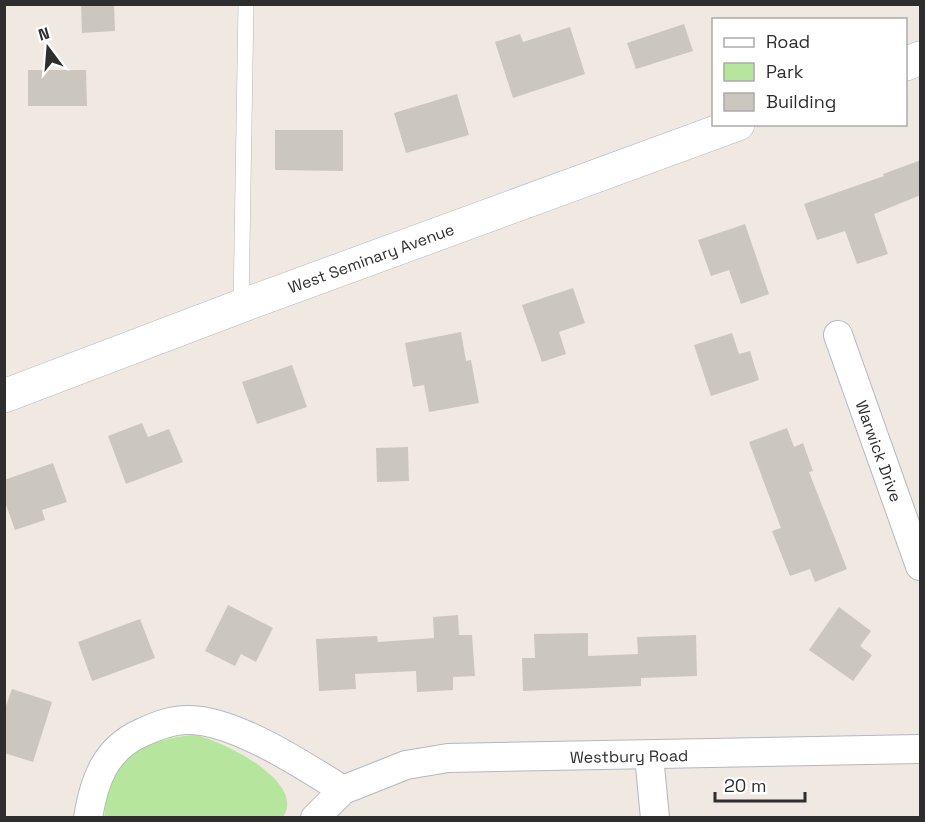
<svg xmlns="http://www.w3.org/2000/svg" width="925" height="822" viewBox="0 0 925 822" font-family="'Space Grotesk',sans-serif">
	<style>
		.green { fill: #b6e59e }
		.building { fill: #cbc7bf }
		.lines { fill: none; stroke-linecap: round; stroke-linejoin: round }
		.lane-casing { stroke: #b4b7c1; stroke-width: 16 }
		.street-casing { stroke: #b4b7c1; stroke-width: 30 }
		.secondary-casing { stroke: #b4b7c1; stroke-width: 34 }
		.lane { stroke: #fff; stroke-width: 15 }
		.street { stroke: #fff; stroke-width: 28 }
		.secondary { stroke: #fff; stroke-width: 33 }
		.labels { text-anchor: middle; stroke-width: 6; stroke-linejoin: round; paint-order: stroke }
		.street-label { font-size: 16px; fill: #2e2e2e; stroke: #fff }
	</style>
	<rect width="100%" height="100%" fill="#efe9e1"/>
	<path class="green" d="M 195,735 C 223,741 307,782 283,817 L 104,818 C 106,807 106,795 110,785 C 123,750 162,737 195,735 Z"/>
	<g class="building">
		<path d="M 81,4 L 114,4 L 115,31 L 82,33 Z"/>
		<path d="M 684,24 L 693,51 L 636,69 L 627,43 Z"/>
		<path d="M 570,27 L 585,74 L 513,98 L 495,42 L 520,34 L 523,42 Z"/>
		<path d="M 28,70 L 86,70 L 87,106 L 28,106 Z"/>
		<path d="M 457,94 L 469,135 L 406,153 L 394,113 Z"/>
		<path d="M 275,130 L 343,130 L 343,171 L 275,170 Z"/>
		<path d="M 921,160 L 921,195 L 874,214 L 888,254 L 857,264 L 845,231 L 817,240 L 804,204 L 884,176 L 883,174 Z"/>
		<path d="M 745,224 L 769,294 L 741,304 L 729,270 L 711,276 L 698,240 Z"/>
		<path d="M 573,288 L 585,323 L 559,332 L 566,354 L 542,362 L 522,305 Z"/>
		<path d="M 461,332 L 466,361 L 471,360 L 479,403 L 429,412 L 424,385 L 413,387 L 405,343 Z"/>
		<path d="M 732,333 L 739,354 L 750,351 L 759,380 L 711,396 L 694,345 Z"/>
		<path d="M 292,365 L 307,407 L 257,424 L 242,382 Z"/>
		<path d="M 142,423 L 148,437 L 169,429 L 183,462 L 126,484 L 108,436 Z"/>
		<path d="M 787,428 L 794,447 L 803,443 L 813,471 L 809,472 L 847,569 L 815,582 L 810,569 L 790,576 L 772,531 L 781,528 L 749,442 Z"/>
		<path d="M 408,447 L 409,481 L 377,482 L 376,448 Z"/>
		<path d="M 53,463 L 67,502 L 42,510 L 45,520 L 15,530 L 4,499 L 4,480 Z"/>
		<path d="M 228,605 L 273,628 L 256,662 L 241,654 L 235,666 L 205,651 Z"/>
		<path d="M 839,607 L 871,631 L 860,646 L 872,655 L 853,681 L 809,650 Z"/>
		<path d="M 458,615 L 459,635 L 472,635 L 475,676 L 453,677 L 453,690 L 417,692 L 416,671 L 355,674 L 356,689 L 319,691 L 316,639 L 377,636 L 378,642 L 434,638 L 433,617 Z"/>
		<path d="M 140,619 L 155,658 L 92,681 L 78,642 Z"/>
		<path d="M 588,633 L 588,656 L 638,654 L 637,637 L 696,635 L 697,676 L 641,678 L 641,686 L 523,691 L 522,658 L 535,658 L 534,634 Z"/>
		<path d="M 12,689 L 52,702 L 33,762 L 4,753 L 4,711 Z"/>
	</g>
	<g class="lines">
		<g class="lane-casing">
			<path id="lane" d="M 241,306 L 246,4"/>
		</g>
		<g class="street-casing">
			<g id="street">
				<path d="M 838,335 L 920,566"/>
				<path d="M 649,756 L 655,818"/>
				<path d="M 88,818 C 94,781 105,749 141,733 C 156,726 173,719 190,720 C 236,721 303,765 343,790"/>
				<path d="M 315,818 L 343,790 L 406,765 L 448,758 L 920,749"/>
			</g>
		</g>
		<g class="secondary-casing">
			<g id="secondary">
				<path d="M 906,64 L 920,58"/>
				<path d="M 4,396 L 241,306 L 738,124"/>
			</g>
		</g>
		<use href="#lane" class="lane"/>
		<use href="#street" class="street"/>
		<use href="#secondary" class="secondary"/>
	</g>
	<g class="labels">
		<g class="street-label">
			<text transform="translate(371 258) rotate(-20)" y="6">West Seminary Avenue</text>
			<text transform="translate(879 451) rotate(70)" y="6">Warwick Drive</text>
			<text transform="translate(629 756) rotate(-1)" y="6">Westbury Road</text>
		</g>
	</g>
	<rect width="925" height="822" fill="none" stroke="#2e2e2e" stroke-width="12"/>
	<rect x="712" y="18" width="195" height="108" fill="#ffffff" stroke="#ababab" stroke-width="1.5"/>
	<rect x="724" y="38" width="30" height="9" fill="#ffffff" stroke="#ababab" stroke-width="1.5"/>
	<text x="766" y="48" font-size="18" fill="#2e2e2e">Road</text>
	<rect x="724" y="63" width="30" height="18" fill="#b6e59e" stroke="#ababab" stroke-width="1.5"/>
	<text x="766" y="78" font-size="18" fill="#2e2e2e">Park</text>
	<rect x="724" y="93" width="30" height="18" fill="#cbc7bf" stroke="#ababab" stroke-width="1.5"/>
	<text x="766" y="108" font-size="18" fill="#2e2e2e">Building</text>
	<g transform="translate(48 48) rotate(344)" stroke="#ffffff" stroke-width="4.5" paint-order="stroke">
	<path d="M0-4.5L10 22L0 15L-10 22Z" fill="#2e2e2e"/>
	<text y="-9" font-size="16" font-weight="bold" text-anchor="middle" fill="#2e2e2e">N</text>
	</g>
	<path d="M715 792v9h90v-9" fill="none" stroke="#2e2e2e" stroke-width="3"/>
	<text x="724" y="792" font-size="18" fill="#2e2e2e" stroke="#ffffff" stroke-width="4.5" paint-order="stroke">20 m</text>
</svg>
